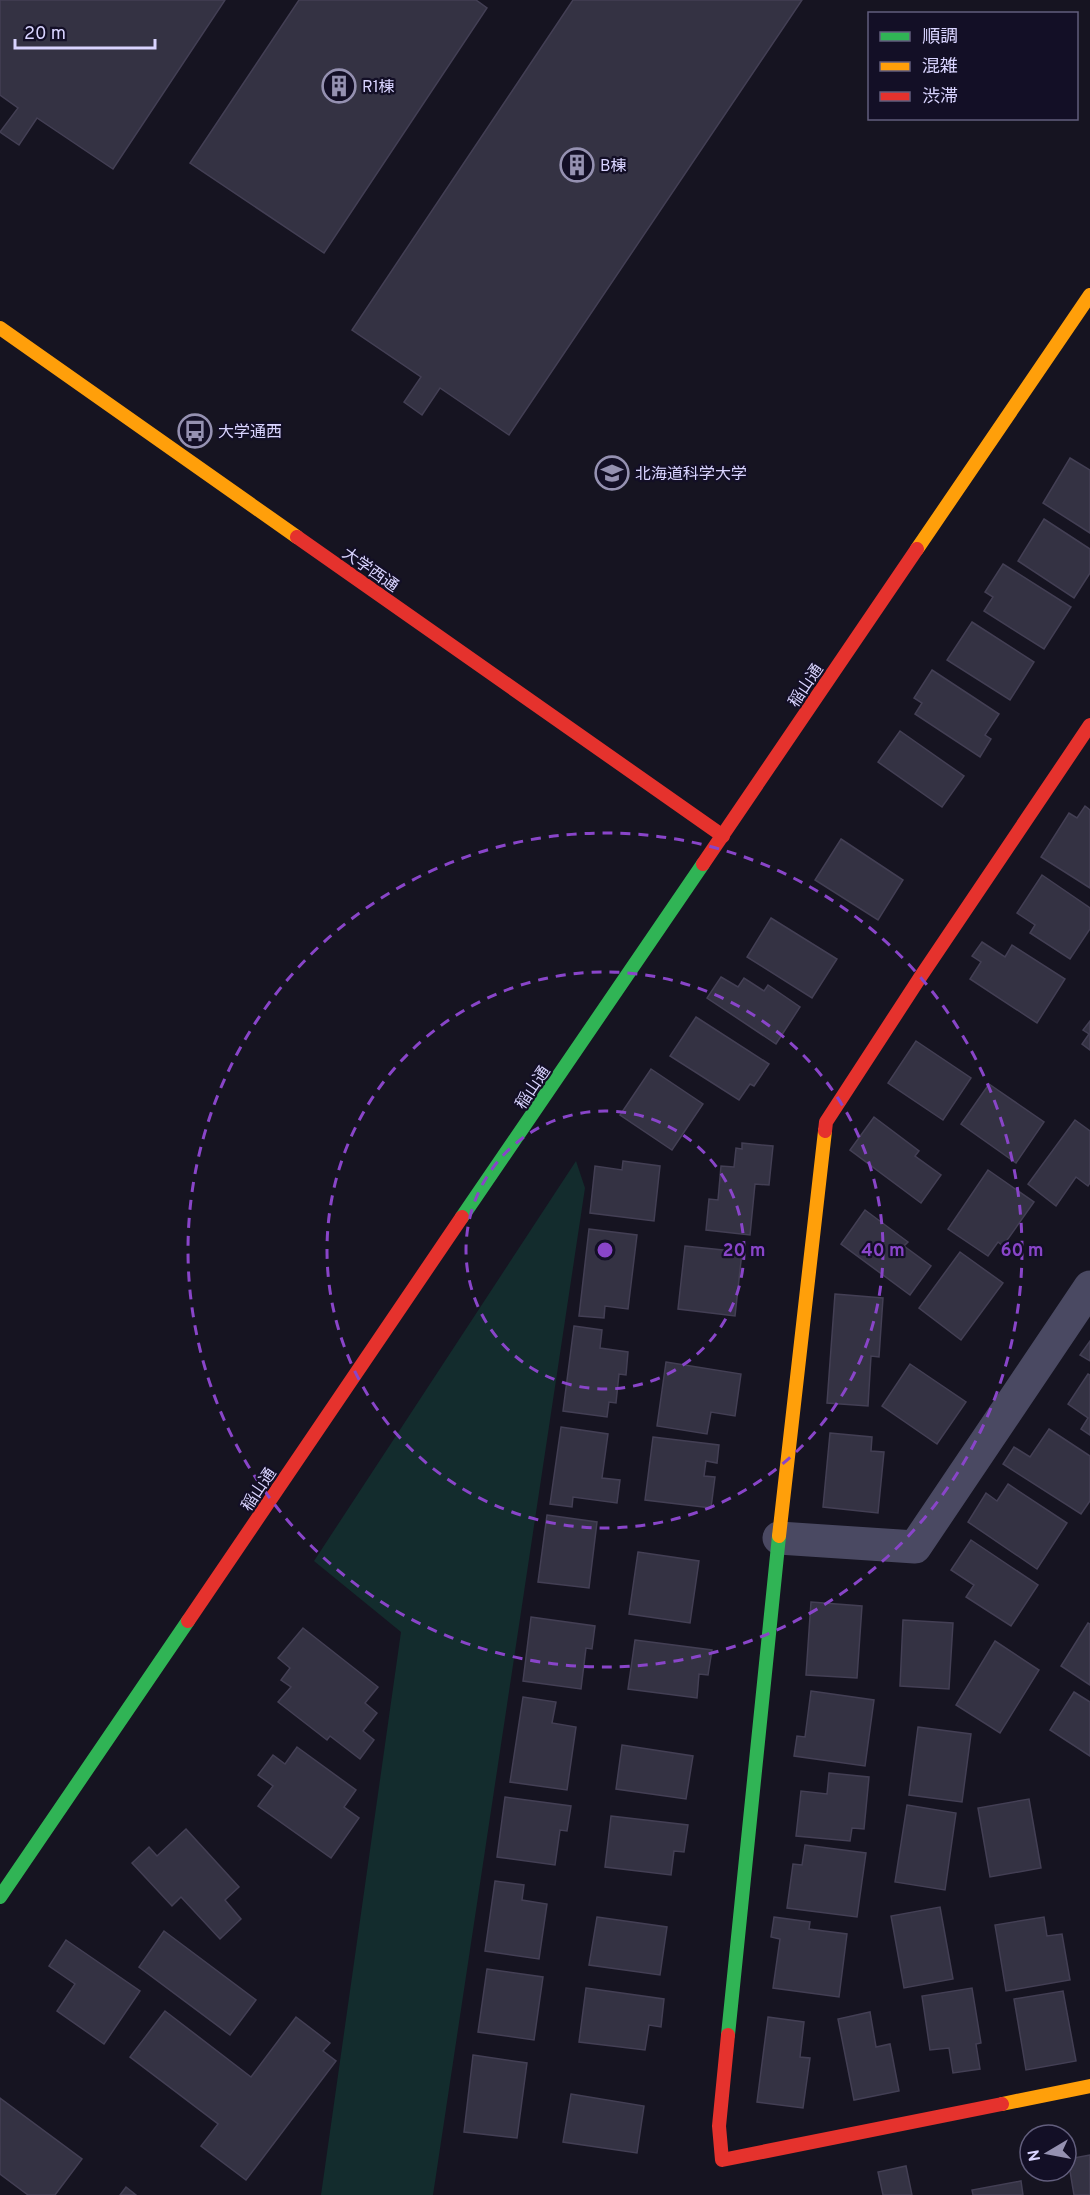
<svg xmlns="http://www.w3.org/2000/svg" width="1090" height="2195" viewBox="0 0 1090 2195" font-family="Overpass,'Noto Sans JP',sans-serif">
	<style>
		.green { fill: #132c2d }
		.building { fill: #343243; stroke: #433f54; stroke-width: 1.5 }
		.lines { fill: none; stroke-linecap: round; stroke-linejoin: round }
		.street { stroke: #4a4962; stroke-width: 33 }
		.fast { stroke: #30b455; stroke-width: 14 }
		.slow { stroke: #ff9f0a; stroke-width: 14 }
		.jam { stroke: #e5322d; stroke-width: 14 }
		.ring { fill: none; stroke: #8945c9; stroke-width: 3; stroke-dasharray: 10 8 }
		.labels { text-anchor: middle; stroke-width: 4.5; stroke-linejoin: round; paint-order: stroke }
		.poi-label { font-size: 16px; fill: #d9d4ff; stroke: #130f26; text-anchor: start }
		.street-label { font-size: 16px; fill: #d9d4ff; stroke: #130f26 }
		.centre { fill: #8945c9; stroke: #130f26; stroke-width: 3 }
		.ring-label { font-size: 18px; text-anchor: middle; font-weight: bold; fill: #8945c9; stroke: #130f26; stroke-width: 4.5; stroke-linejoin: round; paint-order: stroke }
	</style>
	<rect width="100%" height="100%" fill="#161421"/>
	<path class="green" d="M 576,1161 L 585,1188 L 433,2195 L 321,2195 L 401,1632 L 314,1561 Z"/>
	<g class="building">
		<path d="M 0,0 L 225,0 L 113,169 L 37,118 L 19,145 L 0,132 L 18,108 L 0,95 Z"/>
		<path d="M 299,0 L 476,0 L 487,8 L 324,253 L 190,163 Z"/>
		<path d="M 573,0 L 802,0 L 509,435 L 440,388 L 422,415 L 404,402 L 421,377 L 352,330 Z"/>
		<path d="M 1070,458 L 1090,470 L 1090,533 L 1043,503 Z"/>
		<path d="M 1044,519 L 1090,549 L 1090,573 L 1074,598 L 1018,561 Z"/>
		<path d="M 1003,564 L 1071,607 L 1044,649 L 984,611 L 993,597 L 985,592 Z"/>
		<path d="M 972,622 L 1034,662 L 1010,700 L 947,660 Z"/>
		<path d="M 932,670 L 999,714 L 985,735 L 991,739 L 980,757 L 915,714 L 922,703 L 914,698 Z"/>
		<path d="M 900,731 L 964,776 L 942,807 L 878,762 Z"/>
		<path d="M 1085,806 L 1090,810 L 1090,888 L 1041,857 L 1069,813 L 1077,818 Z"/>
		<path d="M 841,839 L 903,880 L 878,920 L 815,880 Z"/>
		<path d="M 1042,875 L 1090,908 L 1090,929 L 1070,959 L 1030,933 L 1035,925 L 1017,913 Z"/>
		<path d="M 771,918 L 837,959 L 812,998 L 747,957 Z"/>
		<path d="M 982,942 L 1005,957 L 1012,945 L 1065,979 L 1037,1023 L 970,979 L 981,962 L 972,956 Z"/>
		<path d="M 721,977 L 738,987 L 744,978 L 764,991 L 768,985 L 800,1007 L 776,1044 L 707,998 Z"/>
		<path d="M 696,1017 L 769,1064 L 754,1086 L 750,1084 L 739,1100 L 670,1056 Z"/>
		<path d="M 1090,1021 L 1090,1050 L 1082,1044 L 1089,1034 L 1083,1030 Z"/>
		<path d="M 916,1041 L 971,1078 L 943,1120 L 888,1083 Z"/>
		<path d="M 651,1069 L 703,1104 L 672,1150 L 620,1115 Z"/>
		<path d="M 989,1084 L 1044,1122 L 1016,1163 L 961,1124 Z"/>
		<path d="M 874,1117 L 919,1151 L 915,1156 L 941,1175 L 921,1203 L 850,1150 Z"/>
		<path d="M 1075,1120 L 1090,1131 L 1090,1183 L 1088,1186 L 1076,1177 L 1056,1206 L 1028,1184 Z"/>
		<path d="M 742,1143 L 773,1146 L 769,1185 L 755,1184 L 750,1235 L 706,1230 L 709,1199 L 718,1200 L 721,1166 L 734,1167 L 736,1148 L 742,1149 Z"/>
		<path d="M 623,1161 L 660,1166 L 654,1221 L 590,1213 L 595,1166 L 622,1170 Z"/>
		<path d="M 988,1170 L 1034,1202 L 1003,1246 L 998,1242 L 988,1256 L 948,1229 Z"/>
		<path d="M 865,1210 L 908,1242 L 904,1246 L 931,1266 L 910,1295 L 841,1244 Z"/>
		<path d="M 589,1229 L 637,1235 L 628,1309 L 605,1306 L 604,1318 L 579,1316 Z"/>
		<path d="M 685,1246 L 742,1252 L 735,1316 L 678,1309 Z"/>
		<path d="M 960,1252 L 1003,1283 L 961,1340 L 919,1308 Z"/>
		<path d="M 835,1294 L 883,1298 L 879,1357 L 871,1356 L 868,1406 L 827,1403 Z"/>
		<path d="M 574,1326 L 602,1330 L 600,1348 L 628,1352 L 626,1375 L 619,1374 L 616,1403 L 609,1402 L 607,1417 L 563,1411 Z"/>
		<path d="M 1090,1341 L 1090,1361 L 1080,1355 Z"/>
		<path d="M 666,1362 L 741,1374 L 735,1416 L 711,1412 L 707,1434 L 657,1426 Z"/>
		<path d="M 910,1364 L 966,1402 L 937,1444 L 882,1406 Z"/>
		<path d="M 1088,1374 L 1090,1375 L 1090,1435 L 1081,1429 L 1088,1418 L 1068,1404 Z"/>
		<path d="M 561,1427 L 608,1434 L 602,1478 L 620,1480 L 617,1503 L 573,1497 L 572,1507 L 550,1504 Z"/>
		<path d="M 1049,1429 L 1090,1456 L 1090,1501 L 1081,1514 L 1003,1464 L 1014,1447 L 1030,1457 Z"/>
		<path d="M 830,1433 L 872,1437 L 871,1451 L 884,1452 L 878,1513 L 823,1507 Z"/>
		<path d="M 653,1437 L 719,1445 L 717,1463 L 706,1461 L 704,1476 L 715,1477 L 711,1508 L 645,1500 Z"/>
		<path d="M 1008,1484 L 1067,1523 L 1037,1569 L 968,1522 L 986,1493 L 997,1501 Z"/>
		<path d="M 547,1515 L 597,1522 L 589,1588 L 538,1582 Z"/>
		<path d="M 971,1540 L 1038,1585 L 1011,1626 L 966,1597 L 974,1585 L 951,1570 Z"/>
		<path d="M 638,1552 L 699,1561 L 690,1623 L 629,1614 Z"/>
		<path d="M 811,1602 L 862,1606 L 857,1678 L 806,1675 Z"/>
		<path d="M 531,1617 L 595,1626 L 592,1649 L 586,1648 L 581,1689 L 523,1681 Z"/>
		<path d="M 903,1620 L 953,1623 L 949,1689 L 900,1686 Z"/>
		<path d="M 1088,1623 L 1090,1624 L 1090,1685 L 1061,1666 Z"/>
		<path d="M 303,1628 L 378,1687 L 365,1703 L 377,1713 L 363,1731 L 374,1740 L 360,1759 L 330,1736 L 327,1740 L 278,1702 L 291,1687 L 281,1680 L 290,1668 L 278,1658 Z"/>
		<path d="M 635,1640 L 712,1650 L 708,1675 L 699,1674 L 697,1698 L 628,1689 Z"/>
		<path d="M 995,1641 L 1039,1670 L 1000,1733 L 956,1705 Z"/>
		<path d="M 811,1691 L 874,1700 L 865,1766 L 794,1756 L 797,1736 L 805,1737 Z"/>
		<path d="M 1074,1692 L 1090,1702 L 1090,1756 L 1050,1730 Z"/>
		<path d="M 523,1697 L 556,1702 L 552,1723 L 576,1727 L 567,1790 L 510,1782 Z"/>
		<path d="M 918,1727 L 971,1734 L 962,1802 L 909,1795 Z"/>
		<path d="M 622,1745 L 693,1756 L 686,1799 L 616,1789 Z"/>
		<path d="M 297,1747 L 356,1790 L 344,1807 L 359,1818 L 331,1858 L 258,1806 L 273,1786 L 258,1775 L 273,1755 L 285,1764 Z"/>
		<path d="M 829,1773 L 869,1777 L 864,1829 L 852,1828 L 850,1841 L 796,1836 L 801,1791 L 827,1794 Z"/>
		<path d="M 505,1797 L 571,1806 L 567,1831 L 560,1830 L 555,1865 L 497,1857 Z"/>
		<path d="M 1029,1799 L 1041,1868 L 990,1877 L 978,1808 Z"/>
		<path d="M 907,1805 L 956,1813 L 945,1890 L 895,1882 Z"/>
		<path d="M 611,1816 L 688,1825 L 684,1852 L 674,1851 L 671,1875 L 605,1867 Z"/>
		<path d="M 186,1829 L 239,1887 L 225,1900 L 241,1919 L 220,1939 L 181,1897 L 172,1906 L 132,1863 L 149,1847 L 157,1856 Z"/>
		<path d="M 805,1845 L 866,1853 L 857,1917 L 787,1908 L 793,1864 L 802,1865 Z"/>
		<path d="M 495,1881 L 524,1885 L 522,1900 L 547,1904 L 539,1959 L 485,1951 Z"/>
		<path d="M 940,1907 L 953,1979 L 904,1988 L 891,1916 Z"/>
		<path d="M 597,1917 L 667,1927 L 660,1975 L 589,1965 Z"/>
		<path d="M 774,1917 L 810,1922 L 809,1929 L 847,1934 L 839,1997 L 773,1988 L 780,1939 L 771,1937 Z"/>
		<path d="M 1044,1917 L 1047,1936 L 1062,1934 L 1070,1980 L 1006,1991 L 995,1925 Z"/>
		<path d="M 164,1931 L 256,2000 L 230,2035 L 139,1967 Z"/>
		<path d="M 66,1940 L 140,1991 L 104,2044 L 57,2011 L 75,1984 L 49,1966 Z"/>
		<path d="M 487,1969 L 543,1977 L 534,2040 L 478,2032 Z"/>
		<path d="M 586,1988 L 664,1999 L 661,2027 L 649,2025 L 645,2050 L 579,2042 Z"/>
		<path d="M 972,1988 L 981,2043 L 976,2044 L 980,2069 L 953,2073 L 949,2048 L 930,2050 L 922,1996 Z"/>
		<path d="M 1063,1991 L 1076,2061 L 1026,2070 L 1014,1999 Z"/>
		<path d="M 165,2011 L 251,2077 L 296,2017 L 330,2043 L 323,2051 L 336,2061 L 246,2180 L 201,2146 L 218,2124 L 130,2057 Z"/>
		<path d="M 870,2012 L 876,2047 L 890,2044 L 899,2091 L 854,2100 L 838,2019 Z"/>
		<path d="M 768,2017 L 804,2022 L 800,2057 L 810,2058 L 803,2108 L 757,2102 Z"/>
		<path d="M 473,2055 L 527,2063 L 517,2138 L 464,2132 Z"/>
		<path d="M 571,2094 L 644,2106 L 637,2153 L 563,2142 Z"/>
		<path d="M 0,2098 L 82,2159 L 55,2195 L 28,2195 L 0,2174 Z"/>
		<path d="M 1090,2155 L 1090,2195 L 1074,2195 L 1068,2159 Z"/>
		<path d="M 906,2166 L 912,2195 L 883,2195 L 878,2172 Z"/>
		<path d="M 1021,2181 L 1023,2195 L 973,2195 L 972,2190 Z"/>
		<path d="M 126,2187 L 136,2195 L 120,2195 Z"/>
	</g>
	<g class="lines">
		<path class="street" d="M 779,1538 L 915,1547 L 1090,1287"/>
		<g class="fast">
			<path d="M 462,1217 L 703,864"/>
			<path d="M 0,1897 L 188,1621"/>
			<path d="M 728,2035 L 779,1536"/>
		</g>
		<g class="slow">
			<path d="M 0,328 L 297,537"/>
			<path d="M 917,549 L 1090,295"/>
			<path d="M 779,1536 L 825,1131"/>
			<path d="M 1002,2104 L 1090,2086"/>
		</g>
		<g class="jam">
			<path d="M 297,537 L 723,836"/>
			<path d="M 703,864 L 917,549"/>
			<path d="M 825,1131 L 826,1122 L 921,976 L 1090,725"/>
			<path d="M 188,1621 L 462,1217"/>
			<path d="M 728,2035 L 719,2126 L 722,2160 L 1002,2104"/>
		</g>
	</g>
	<g class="ring">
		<circle cx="605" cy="1250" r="139"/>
		<circle cx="605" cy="1250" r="278"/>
		<circle cx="605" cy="1250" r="417"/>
	</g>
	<defs>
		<g id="building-ring" transform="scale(1.725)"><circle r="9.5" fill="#130f26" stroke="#9591b1" stroke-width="1.5"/><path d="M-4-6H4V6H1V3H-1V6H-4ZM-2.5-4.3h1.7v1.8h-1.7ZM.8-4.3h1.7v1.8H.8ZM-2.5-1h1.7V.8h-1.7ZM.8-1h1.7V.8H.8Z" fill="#9591b1"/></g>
		<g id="bus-ring" transform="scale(1.725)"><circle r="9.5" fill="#130f26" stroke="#9591b1" stroke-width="1.5"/><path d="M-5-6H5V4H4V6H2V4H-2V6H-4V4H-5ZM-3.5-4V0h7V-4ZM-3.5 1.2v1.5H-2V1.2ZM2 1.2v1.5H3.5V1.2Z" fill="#9591b1"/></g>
		<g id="university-ring" transform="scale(1.725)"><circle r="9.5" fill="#130f26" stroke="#9591b1" stroke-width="1.5"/><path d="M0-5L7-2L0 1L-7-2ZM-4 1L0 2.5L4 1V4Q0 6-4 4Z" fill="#9591b1"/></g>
	</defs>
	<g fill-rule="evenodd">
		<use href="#building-ring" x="339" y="86"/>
		<use href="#building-ring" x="577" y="165"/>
		<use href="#bus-ring" x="195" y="431"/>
		<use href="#university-ring" x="612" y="473"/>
	</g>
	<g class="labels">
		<g class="poi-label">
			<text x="362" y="92">R1棟</text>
			<text x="600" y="171">B棟</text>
			<text x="218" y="437">大学通西</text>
			<text x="635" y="479">北海道科学大学</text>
		</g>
		<g class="street-label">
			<text transform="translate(371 569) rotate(35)" y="6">大学西通</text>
			<text transform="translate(805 685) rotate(-56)" y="6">稲山通</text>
			<text transform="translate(532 1087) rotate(-56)" y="6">稲山通</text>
			<text transform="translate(258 1489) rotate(-56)" y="6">稲山通</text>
		</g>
	</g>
	<circle cx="605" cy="1250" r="9" class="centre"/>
	<g class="ring-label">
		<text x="744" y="1256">20 m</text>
		<text x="883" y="1256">40 m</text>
		<text x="1022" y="1256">60 m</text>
	</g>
	<rect x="868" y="12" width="210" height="108" fill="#130f26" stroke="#625e7d" stroke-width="1.5"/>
	<rect x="880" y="32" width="30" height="9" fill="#30b455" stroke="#625e7d" stroke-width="1.5"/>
	<text x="922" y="42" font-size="18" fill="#d9d4ff">順調</text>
	<rect x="880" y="62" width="30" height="9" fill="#ff9f0a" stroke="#625e7d" stroke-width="1.5"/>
	<text x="922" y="72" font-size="18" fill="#d9d4ff">混雑</text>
	<rect x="880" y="92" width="30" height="9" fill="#e5322d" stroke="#625e7d" stroke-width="1.5"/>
	<text x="922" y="102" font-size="18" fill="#d9d4ff">渋滞</text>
	<g transform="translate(1048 2153) rotate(260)"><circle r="28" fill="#130f26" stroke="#625e7d" stroke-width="1.5"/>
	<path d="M0-4.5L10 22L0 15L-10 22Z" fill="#9591b1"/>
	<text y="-9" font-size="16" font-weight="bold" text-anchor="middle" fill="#d9d4ff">N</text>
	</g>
	<path d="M15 39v9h140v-9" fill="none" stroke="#d9d4ff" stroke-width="3"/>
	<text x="24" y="39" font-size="18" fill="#d9d4ff" stroke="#130f26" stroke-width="4.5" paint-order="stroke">20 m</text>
</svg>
